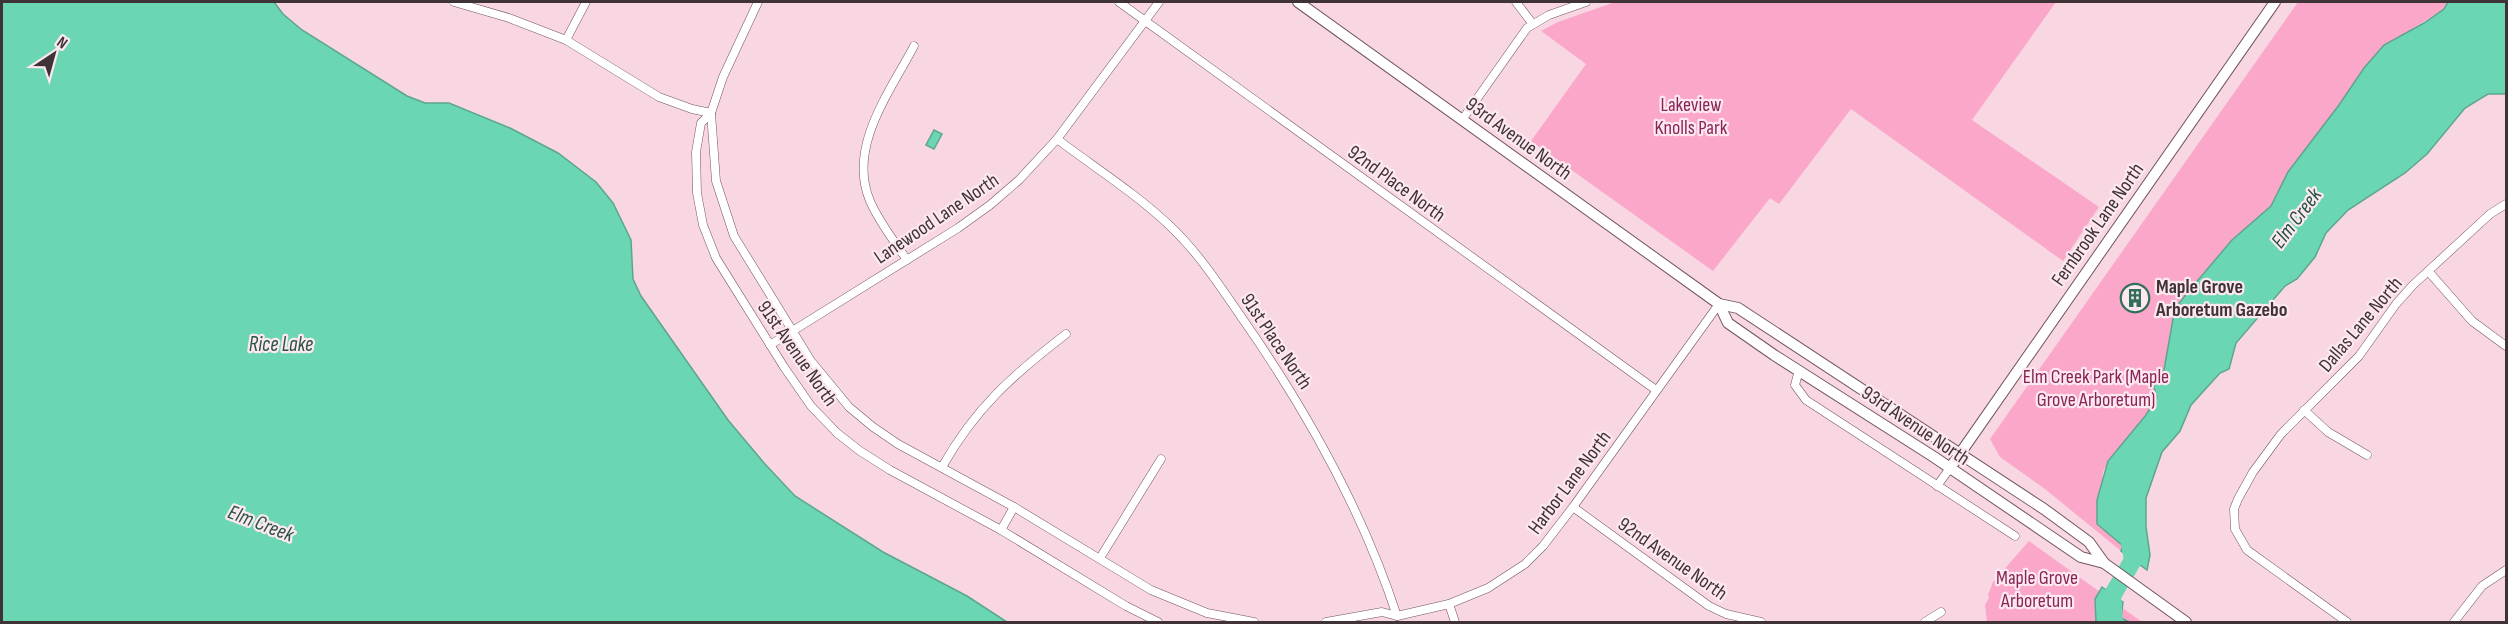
<svg xmlns="http://www.w3.org/2000/svg" width="2508" height="624" viewBox="0 0 2508 624" font-family="'Sofia Sans Condensed',sans-serif">
	<style>
		.green { fill: #fba7c9 }
		.water { fill: #6bd6b4; stroke: #5ea58f; stroke-width: 1.5 }
		.lines { fill: none; stroke-linecap: round; stroke-linejoin: round }
		.river { stroke: #6bd6b4; stroke-width: 18 }
		.street-casing { stroke: #715560; stroke-width: 9 }
		.secondary-casing { stroke: #715560; stroke-width: 12 }
		.street { stroke: #fff; stroke-width: 8 }
		.secondary { stroke: #fff; stroke-width: 10 }
		.labels { text-anchor: middle; stroke-width: 4.5; stroke-linejoin: round; paint-order: stroke }
		.park-label { font-size: 20px; fill: #882557; stroke: #fde8f0 }
		.street-label { font-size: 20px; fill: #403338; stroke: #fde8f0 }
		.poi-label { font-size: 20px; font-weight: bold; fill: #403338; stroke: #fde8f0; text-anchor: start }
		.water-label { font-size: 21px; font-style: italic; fill: #265445; stroke: #fde8f0 }
	</style>
	<rect width="100%" height="100%" fill="#f8d7e3"/>
	<g class="green">
		<path d="M 1615,2 L 2056,2 L 1972,120 L 2099,207 L 2063,261 L 1851,109 L 1779,204 L 1770,198 L 1713,271 L 1531,141 L 1586,64 L 1541,31 L 1558,22 Z"/>
		<path d="M 2298,2 L 2448,2 L 2444,9 L 2405,33 L 2364,68 L 2339,105 L 2288,172 L 2271,206 L 2232,240 L 2188,292 L 2173,319 L 2164,370 L 2154,390 L 2157,397 L 2146,415 L 2108,461 L 2103,472 L 2097,524 L 2123,547 L 2121,551 L 2045,489 L 2000,457 L 1990,439 Z"/>
		<path d="M 2029,541 L 2142,622 L 1987,622 L 1985,605 L 1989,598 L 1988,595 L 1993,582 Z"/>
	</g>
	<g class="water">
		<path d="M 2,2 L 274,2 L 283,14 L 302,30 L 407,96 L 425,103 L 449,103 L 510,128 L 558,153 L 596,182 L 613,203 L 631,240 L 633,279 L 641,296 L 728,420 L 764,463 L 795,496 L 883,552 L 967,596 L 1007,622 L 2,622 Z"/>
		<path d="M 2448,2 L 2506,2 L 2506,94 L 2488,94 L 2465,108 L 2427,154 L 2405,173 L 2348,210 L 2326,233 L 2315,257 L 2297,279 L 2285,286 L 2236,343 L 2229,369 L 2220,373 L 2191,405 L 2180,431 L 2162,452 L 2146,498 L 2146,527 L 2150,555 L 2147,570 L 2121,551 L 2123,546 L 2097,524 L 2097,500 L 2108,461 L 2146,415 L 2157,397 L 2152,381 L 2164,370 L 2173,319 L 2177,306 L 2188,292 L 2232,240 L 2271,206 L 2288,172 L 2339,105 L 2364,68 L 2384,45 L 2424,23 L 2444,9 Z"/>
		<path d="M 934,130 L 942,134 L 934,149 L 926,145 Z"/>
		<path d="M 2102,587 L 2123,602 L 2121,618 L 2129,622 L 2096,622 L 2095,599 Z"/>
	</g>
	<g class="lines">
		<path class="river" d="M 2114,622 L 2112,596 L 2133,560 L 2129,537"/>
		<g class="street-casing">
			<g id="street">
				<path d="M 454,2 L 509,18 L 566,40 L 659,97 L 692,109 L 711,113"/>
				<path d="M 758,2 L 723,77 L 711,113 L 701,123 L 696,152 L 697,193 L 703,225 L 716,258 L 784,367 L 811,406 L 837,433 L 860,451 L 890,470 L 1001,530 L 1126,606 L 1158,622"/>
				<path d="M 1119,2 L 1656,390"/>
				<path d="M 1516,2 L 1532,23"/>
				<path d="M 566,40 L 586,2"/>
				<path d="M 711,113 L 716,181 L 734,236 L 811,361 L 849,407 L 873,427 L 898,444 L 1014,507 L 1151,590 L 1207,613 L 1254,622"/>
				<path d="M 1462,120 L 1527,28 L 1549,15 L 1586,2"/>
				<path d="M 1057,139 C 1094,167 1135,193 1169,225 C 1198,252 1220,286 1242,318 C 1307,411 1362,509 1397,616"/>
				<path d="M 907,260 C 894,241 879,222 870,201 C 847,147 890,92 914,46"/>
				<path d="M 2429,272 L 2472,321 L 2506,346"/>
				<path d="M 770,345 L 958,228 L 990,205 L 1019,180 L 1057,139 L 1159,2"/>
				<path d="M 1799,370 L 1795,385 L 1806,400 L 2015,536"/>
				<path d="M 2304,410 L 2328,432 L 2367,455"/>
				<path d="M 942,467 C 976,407 1013,375 1066,334"/>
				<path d="M 1937,486 L 1950,468"/>
				<path d="M 1573,507 L 1709,606 L 1726,614 L 1761,622"/>
				<path d="M 1001,530 L 1014,507"/>
				<path d="M 1100,558 L 1161,459"/>
				<path d="M 1449,604 L 1455,622"/>
				<path d="M 1326,622 L 1382,612 L 1397,616 L 1449,604 L 1488,588 L 1525,564 L 1543,546 L 1573,507 L 1719,304"/>
				<path d="M 1925,622 L 1941,612"/>
				<path d="M 2347,622 L 2247,550 L 2235,529 L 2234,509 L 2238,499 L 2253,472 L 2281,434 L 2359,356 L 2396,304 L 2413,285 L 2490,214 L 2506,204"/>
				<path d="M 2454,622 L 2482,586 L 2506,570"/>
			</g>
		</g>
		<g class="secondary-casing">
			<g id="secondary">
				<path d="M 1298,2 L 1719,304 L 1738,308 L 2044,509 L 2089,542 L 2104,563 L 2186,622"/>
				<path d="M 1719,304 L 1728,323 L 1774,355 L 1934,457 L 2081,557 L 2104,563"/>
				<path d="M 1950,468 L 2275,2"/>
			</g>
		</g>
		<use href="#street" class="street"/>
		<use href="#secondary" class="secondary"/>
	</g>
	<defs>
		<g id="building-ring" transform="scale(1.5)"><circle r="9.5" fill="#fde8f0" stroke="#316e5b" stroke-width="1.5"/><path d="M-4-6H4V6H1V3H-1V6H-4ZM-2.5-4.3h1.7v1.8h-1.7ZM.8-4.3h1.7v1.8H.8ZM-2.5-1h1.7V.8h-1.7ZM.8-1h1.7V.8H.8Z" fill="#316e5b"/></g>
	</defs>
	<g fill-rule="evenodd">
		<use href="#building-ring" x="2135" y="298"/>
	</g>
	<g class="labels">
		<g class="park-label">
			<text x="1691" y="111">Lakeview<tspan x="1691" dy="23">Knolls Park</tspan></text>
			<text x="2096" y="383">Elm Creek Park (Maple<tspan x="2096" dy="23">Grove Arboretum)</tspan></text>
			<text x="2037" y="584">Maple Grove<tspan x="2037" dy="23">Arboretum</tspan></text>
		</g>
		<g class="street-label">
			<text transform="translate(1519 138) rotate(36)" y="7">93rd Avenue North</text>
			<text transform="translate(1397 183) rotate(36)" y="7">92nd Place North</text>
			<text transform="translate(936 218) rotate(-34)" y="7">Lanewood Lane North</text>
			<text transform="translate(2097 224) rotate(-55)" y="7">Fernbrook Lane North</text>
			<text transform="translate(2360 324) rotate(-50)" y="7">Dallas Lane North</text>
			<text transform="translate(1277 341) rotate(56)" y="7">91st Place North</text>
			<text transform="translate(798 353) rotate(55)" y="7">91st Avenue North</text>
			<text transform="translate(1916 425) rotate(34)" y="7">93rd Avenue North</text>
			<text transform="translate(1569 482) rotate(-53)" y="7">Harbor Lane North</text>
			<text transform="translate(1673 558) rotate(35)" y="7">92nd Avenue North</text>
		</g>
		<g class="poi-label">
			<text x="2156" y="293">Maple Grove<tspan x="2156" dy="23">Arboretum Gazebo</tspan></text>
		</g>
		<g class="water-label">
			<text transform="translate(2296 218) rotate(-53)" y="7">Elm Creek</text>
			<text x="281" y="351">Rice Lake</text>
			<text transform="translate(261 523) rotate(21)" y="7">Elm Creek</text>
		</g>
	</g>
	<rect width="2508" height="624" fill="none" stroke="#403338" stroke-width="6"/>
	<g transform="translate(54 54) rotate(36)" stroke="#fde8f0" stroke-width="4.5" paint-order="stroke">
	<path d="M0-4.5L10 22L0 15L-10 22Z" fill="#403338"/>
	<text y="-9" font-size="16" font-weight="bold" text-anchor="middle" fill="#403338">N</text>
	</g>
</svg>
